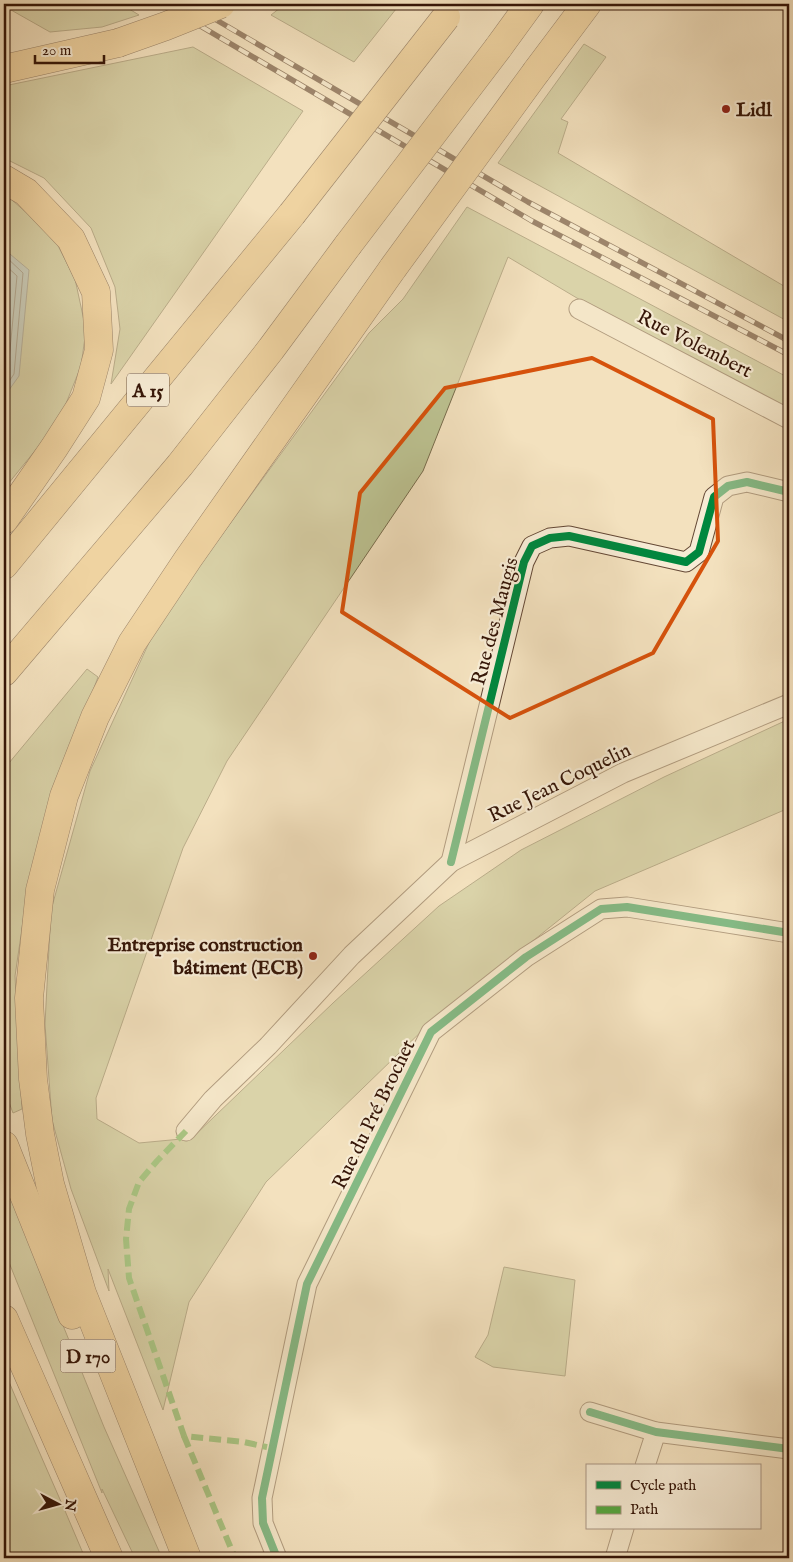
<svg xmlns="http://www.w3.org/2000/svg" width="793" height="1562" viewBox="0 0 793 1562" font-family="'IM FELL English',serif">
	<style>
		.green { fill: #bcc291; stroke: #786c4c }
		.water { fill: #a0bbbc; stroke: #757974 }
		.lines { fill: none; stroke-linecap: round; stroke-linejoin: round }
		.shore { stroke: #6a6862; stroke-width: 1 }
		.street-casing { stroke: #644835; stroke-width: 21 }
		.highway-casing { stroke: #351507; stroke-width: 29 }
		.street { stroke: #f7ecd5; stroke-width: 19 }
		.highway { stroke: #eac07f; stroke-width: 28 }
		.rail-casing { stroke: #351507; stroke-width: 5.5 }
		.rail { stroke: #f7ecd5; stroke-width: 4; stroke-dasharray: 11; stroke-linecap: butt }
		.highway-bridge-casing { stroke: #351507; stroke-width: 29; stroke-linecap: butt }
		.highway-bridge { stroke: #eac07f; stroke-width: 28 }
		.quiet { stroke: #54a941; stroke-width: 6; stroke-dasharray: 12 6; stroke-linecap: butt }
		.cycleway-casing { stroke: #f7ecd5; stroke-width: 11 }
		.cycleway { stroke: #00873e; stroke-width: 8 }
		.marked { fill: none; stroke: #d6520c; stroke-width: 4; stroke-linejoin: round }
		.poi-dot { fill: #8f2418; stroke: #f7ecd5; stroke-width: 2 }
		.labels { text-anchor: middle; stroke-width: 4.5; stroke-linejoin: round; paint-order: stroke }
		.shield { fill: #f7ecd5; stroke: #6f5645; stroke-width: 1 }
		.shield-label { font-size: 19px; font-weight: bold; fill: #351507 }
		.poi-label { font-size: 20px; font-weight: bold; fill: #351507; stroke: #f7ecd5; text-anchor: start }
		.street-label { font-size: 20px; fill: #351507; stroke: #f7ecd5 }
	</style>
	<rect width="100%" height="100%" fill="#f3e1be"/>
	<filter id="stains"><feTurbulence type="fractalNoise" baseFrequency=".004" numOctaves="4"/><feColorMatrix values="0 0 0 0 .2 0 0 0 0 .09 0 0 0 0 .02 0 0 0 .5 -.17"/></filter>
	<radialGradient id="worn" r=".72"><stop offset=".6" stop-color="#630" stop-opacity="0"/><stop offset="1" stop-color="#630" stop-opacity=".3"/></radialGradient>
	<g class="green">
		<path d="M 4,4 L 121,4 L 139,15 L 102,27 L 50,32 L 4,6 Z"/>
		<path d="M 285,4 L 400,4 L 354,62 L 271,15 Z"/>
		<path d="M 584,44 L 606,57 L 561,119 L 568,122 L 558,153 L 789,289 L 789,322 L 498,163 Z"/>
		<path d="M 193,47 L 303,111 L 111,384 L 120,329 L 115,287 L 91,228 L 44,178 L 4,158 L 4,86 Z"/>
		<path d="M 4,193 L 53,236 L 75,279 L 86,330 L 81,366 L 59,421 L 4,489 Z"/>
		<path d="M 467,207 L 789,378 L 789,414 L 666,351 L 508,257 L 423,471 L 227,761 L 183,848 L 96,1098 L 97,1119 L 139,1143 L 192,1138 L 333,1003 L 439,906 L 521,850 L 664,777 L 789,719 L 789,808 L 595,891 L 428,1025 L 266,1182 L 189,1302 L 163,1410 L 108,1269 L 109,1291 L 71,1189 L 52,1120 L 45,1024 L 51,910 L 90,771 L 159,621 L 369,333 L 403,299 Z"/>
		<path d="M 87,669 L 98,677 L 54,795 L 28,887 L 15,976 L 22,1109 L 13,1113 L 4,1089 L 4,769 Z"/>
		<path d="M 4,1179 L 104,1427 L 162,1558 L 135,1558 L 102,1489 L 102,1493 L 4,1250 Z"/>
		<path d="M 504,1267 L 575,1280 L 565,1376 L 493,1367 L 475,1357 L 488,1335 Z"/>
		<path d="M 4,1370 C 30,1433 59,1495 85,1558 L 4,1558 Z"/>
	</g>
	<path class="water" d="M 4,249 L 29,270 L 19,376 L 4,397 Z"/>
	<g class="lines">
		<g class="shore">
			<path d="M 4,255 L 23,273 L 14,374 L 4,389"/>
			<path d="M 4,264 L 17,276 L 8,371 L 4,378"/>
			<path d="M 4,273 L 9,279 L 4,333"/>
		</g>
		<g class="street-casing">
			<g id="street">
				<path d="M 579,309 L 789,419"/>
				<path d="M 451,862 L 524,562 L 532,546 L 550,538 L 569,536 L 686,562 L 699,552 L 714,497 L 728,486 L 747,482 L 789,492"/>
				<path d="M 186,1131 L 213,1099 L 268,1046 L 352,955 L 451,862 L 623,773 L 789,704"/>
				<path d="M 590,1412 L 656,1432 L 789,1449"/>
				<path d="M 645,1466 L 656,1432"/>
				<path d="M 277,1558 L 263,1523 L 262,1498 L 307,1284 L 431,1032 L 526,957 L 601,909 L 627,907 L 789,933"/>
				<path d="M 615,1558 L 624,1528"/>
			</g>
		</g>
		<g class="highway-casing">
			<g id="highway">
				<path d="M 498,48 L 530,4"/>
				<path d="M 4,69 L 118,43"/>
				<path d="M 536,72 L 587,4"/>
				<path d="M 4,179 L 26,192 L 71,239 L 96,292 L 99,350 L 86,398 L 54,448 L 4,520"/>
				<path d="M 4,565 L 292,214"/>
				<path d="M 4,672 L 180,465 L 271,349 L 348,245"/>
				<path d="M 4,1145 L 72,1315"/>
				<path d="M 4,1319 L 109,1558"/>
				<path d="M 187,1558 L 82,1293 L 50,1184 L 40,1134 L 33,1079 L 29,998 L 40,890 L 64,796 L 95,717 L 132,643 L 188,559 L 393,268"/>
			</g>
		</g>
		<use href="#street" class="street"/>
		<use href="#highway" class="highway"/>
		<g class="rail-casing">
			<g id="rail">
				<path d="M 163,4 L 532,221 L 789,355"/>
				<path d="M 189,4 L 528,202 L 789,341"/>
			</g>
		</g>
		<use href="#rail" class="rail"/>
		<g class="highway-bridge-casing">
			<g id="highway-bridge">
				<path d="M 118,43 L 166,26 L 221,4"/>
				<path d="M 292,214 L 446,17"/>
				<path d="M 348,245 L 498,48"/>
				<path d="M 393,268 L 536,72"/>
			</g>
		</g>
		<use href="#highway-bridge" class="highway-bridge"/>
		<g class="quiet">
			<path d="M 186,1131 L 157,1161 L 139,1182 L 129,1209 L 126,1239 L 129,1278 L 184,1436 L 244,1442 L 271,1448"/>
			<path d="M 184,1436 L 235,1558"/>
		</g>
		<g class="cycleway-casing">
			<g id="cycleway">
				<path d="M 451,862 L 524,562 L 532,546 L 550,538 L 569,536 L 686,562 L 699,552 L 714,497 L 728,486 L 747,482 L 789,492"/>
				<path d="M 590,1412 L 656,1432 L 789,1449"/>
				<path d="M 277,1558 L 263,1523 L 262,1498 L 307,1284 L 431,1032 L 526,957 L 601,909 L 627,907 L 789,933"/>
			</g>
		</g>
		<use href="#cycleway" class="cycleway"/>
	</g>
	<path d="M0 0H793V1562H0ZM 592,358 L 713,419 L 718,541 L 653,653 L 510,718 L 342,612 L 360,493 L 445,388 Z" fill="#f3e1be" fill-opacity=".55" fill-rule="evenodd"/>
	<path class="marked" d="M 592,358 L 713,419 L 718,541 L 653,653 L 510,718 L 342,612 L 360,493 L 445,388 Z"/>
	<g class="poi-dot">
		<circle cx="726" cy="109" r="5"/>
		<circle cx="313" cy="956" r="5"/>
	</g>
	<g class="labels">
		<g class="shield">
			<rect x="127" y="373.5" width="42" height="33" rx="4"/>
			<rect x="60.5" y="1339.5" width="55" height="33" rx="4"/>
		</g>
		<g class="shield-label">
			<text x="148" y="397">A 15</text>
			<text x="88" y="1363">D 170</text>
		</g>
		<g class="poi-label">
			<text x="736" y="116">Lidl</text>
			<text x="303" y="951" text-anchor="end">Entreprise construction<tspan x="303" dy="23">bâtiment (ECB)</tspan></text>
		</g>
		<g class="street-label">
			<text transform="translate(695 343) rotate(27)" y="7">Rue Volembert</text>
			<text transform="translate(494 621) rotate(-75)" y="7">Rue des Maugis</text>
			<text transform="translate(559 782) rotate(-26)" y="7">Rue Jean Coquelin</text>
			<text transform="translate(373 1114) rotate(-64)" y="7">Rue du Pré Brochet</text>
		</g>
	</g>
	<rect width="793" height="1562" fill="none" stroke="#f3e1be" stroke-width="20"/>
	<rect x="5" y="5" width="783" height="1552" fill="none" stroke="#351507" stroke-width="2.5"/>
	<rect x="10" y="10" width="773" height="1542" fill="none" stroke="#351507"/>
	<rect x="586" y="1464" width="175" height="65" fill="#f7ecd5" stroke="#a99683"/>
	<rect x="596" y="1481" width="25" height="8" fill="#00873e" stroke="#a99683"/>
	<text x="630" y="1490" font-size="15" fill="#351507">Cycle path</text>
	<rect x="596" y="1506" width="25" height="8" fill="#54a941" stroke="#a99683"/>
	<text x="630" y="1514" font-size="15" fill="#351507">Path</text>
	<g transform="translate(58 1504) rotate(96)" stroke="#f7ecd5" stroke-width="4" paint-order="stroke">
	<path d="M0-4L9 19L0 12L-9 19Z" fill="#351507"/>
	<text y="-8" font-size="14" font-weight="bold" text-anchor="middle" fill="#351507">N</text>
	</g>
	<path d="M35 55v8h69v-8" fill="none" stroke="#351507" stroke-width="2.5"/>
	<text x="42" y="55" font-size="15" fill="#351507" stroke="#f7ecd5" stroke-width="4" paint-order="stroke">20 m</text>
	<rect width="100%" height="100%" filter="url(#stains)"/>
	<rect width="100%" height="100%" fill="url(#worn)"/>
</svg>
